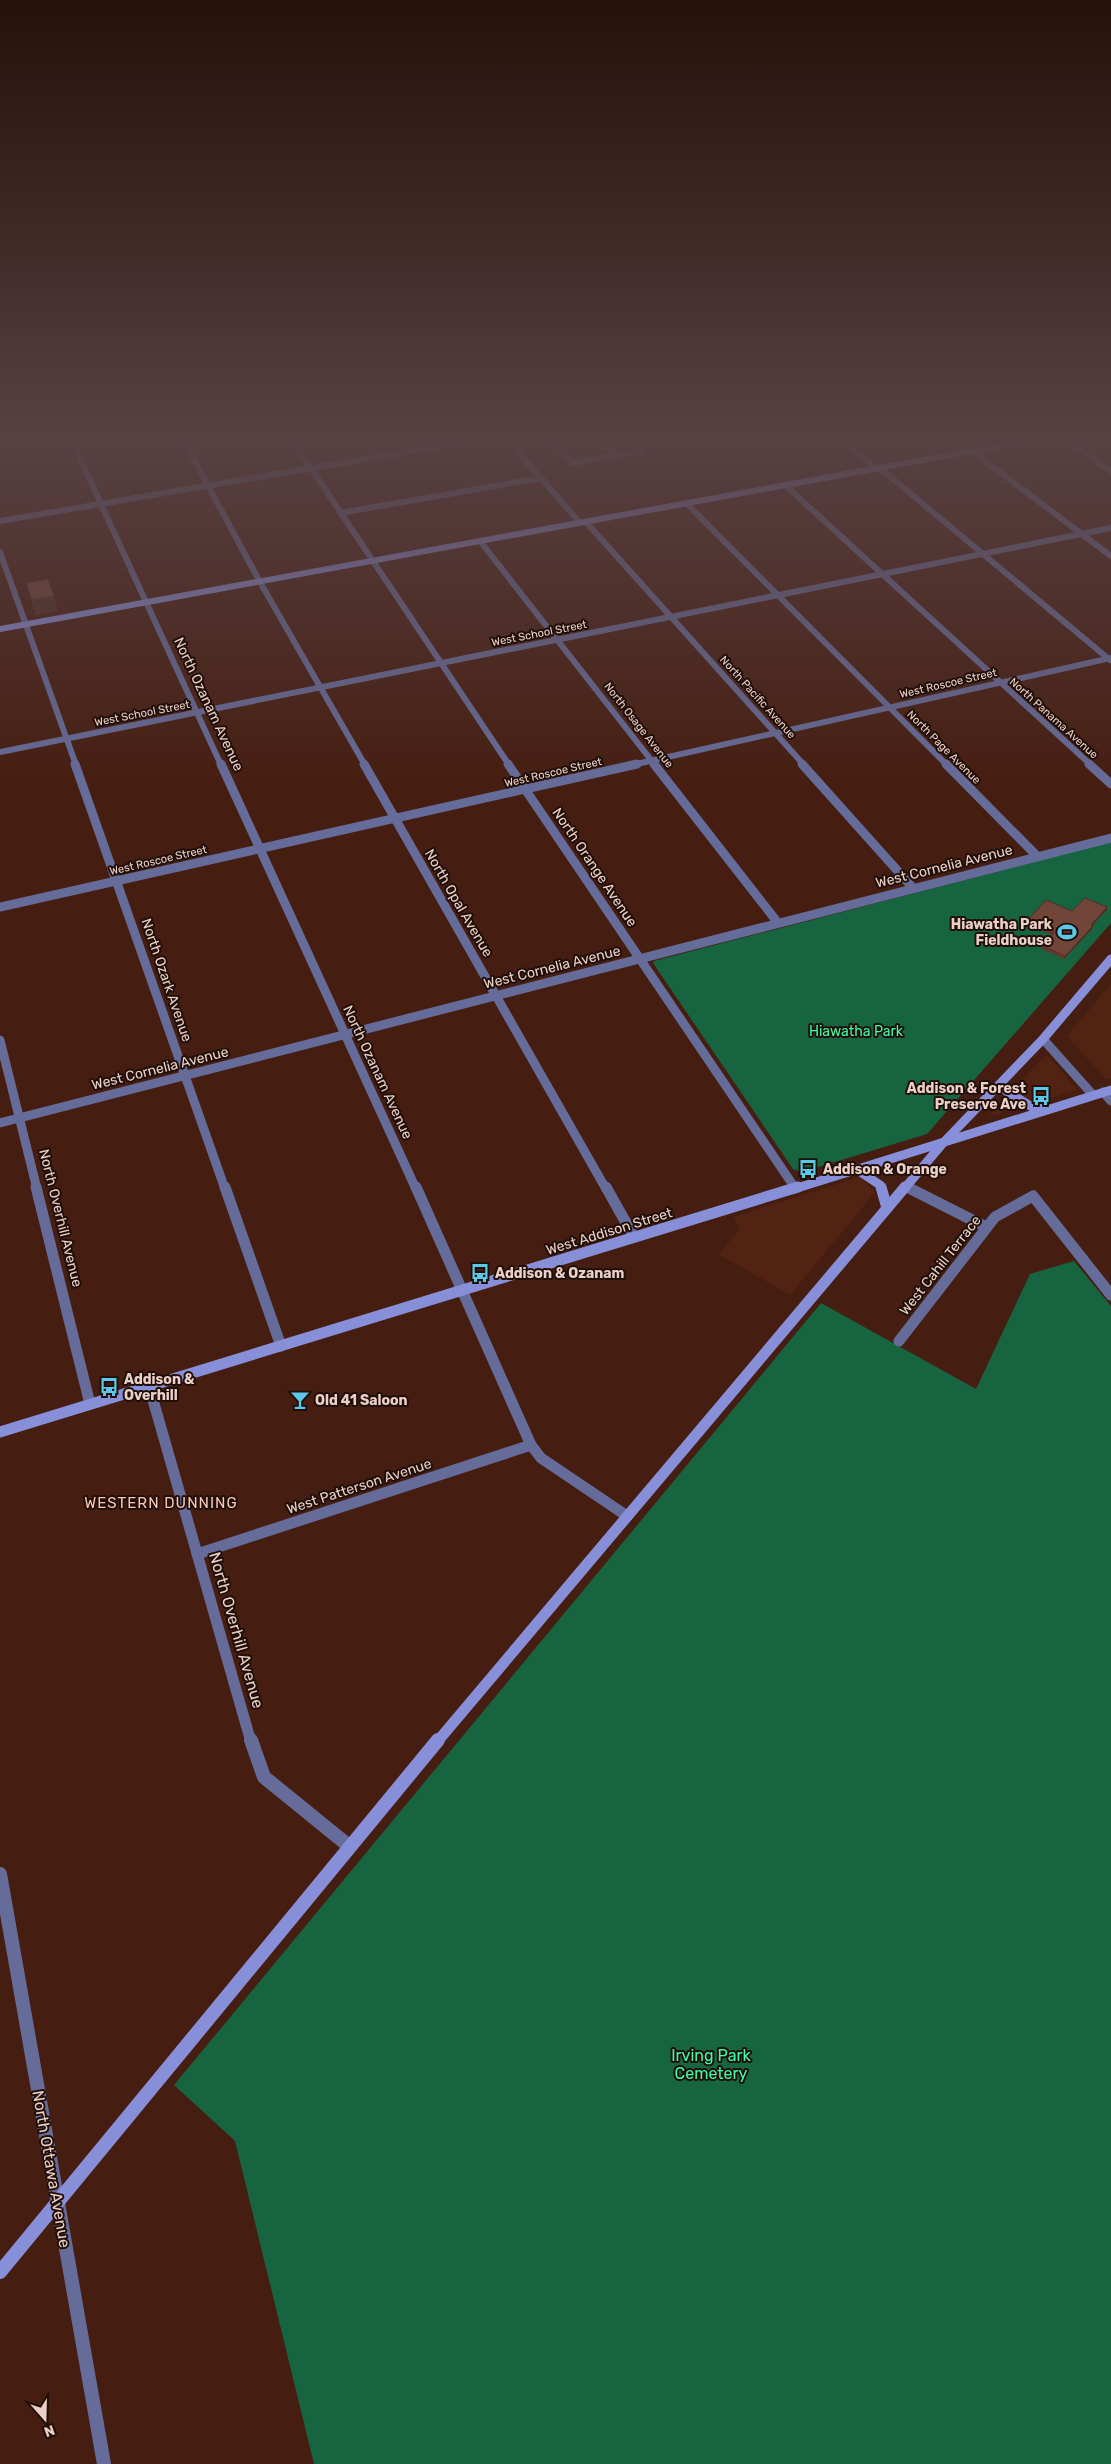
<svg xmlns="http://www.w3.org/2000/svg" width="1111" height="2464" viewBox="0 0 1111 2464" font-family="Rubik,sans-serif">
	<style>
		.built { fill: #522313 }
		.green { fill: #176441 }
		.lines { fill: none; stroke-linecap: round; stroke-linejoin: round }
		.street-far3 { stroke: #666c9a; stroke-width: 6 }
		.street-far2 { stroke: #666c9a; stroke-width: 9 }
		.street-far1 { stroke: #666c9a; stroke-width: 11 }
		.street { stroke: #666c9a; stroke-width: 14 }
		.secondary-far3 { stroke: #878fd9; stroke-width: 6 }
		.secondary-far2 { stroke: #878fd9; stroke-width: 9 }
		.secondary-far1 { stroke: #878fd9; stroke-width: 11 }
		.secondary { stroke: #878fd9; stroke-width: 14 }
		.wall { fill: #613b2f }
		.shaded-wall { fill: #4f3026 }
		.building { fill: #714537; stroke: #4f3026 }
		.labels { text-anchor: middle; stroke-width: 4; stroke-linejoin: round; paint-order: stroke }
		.far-street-label { font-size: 11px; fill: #ebd0c7; stroke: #200e09 }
		.street-label { font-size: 14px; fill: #ebd0c7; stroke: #200e09 }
		.poi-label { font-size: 14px; font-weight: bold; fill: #ebd0c7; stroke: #200e09; text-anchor: start }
		.park-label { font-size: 14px; fill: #3cfda8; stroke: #200e09 }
		.neighbourhood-label { font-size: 15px; letter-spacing: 1px; fill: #fdc7b7; stroke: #200e09 }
		.near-street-label { font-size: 16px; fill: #ebd0c7; stroke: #200e09 }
		.near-park-label { font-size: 16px; fill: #3cfda8; stroke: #200e09 }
	</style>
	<rect width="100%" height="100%" fill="#461e11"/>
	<g class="built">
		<path d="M 1111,984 L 1111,1078 L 1106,1079 L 1067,1036 Z"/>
		<path d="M 1047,1055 L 1077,1090 L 987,1117 Z"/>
		<path d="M 860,1177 L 875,1192 L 790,1295 L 719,1254 L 740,1229 L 733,1217 Z"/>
	</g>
	<g class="green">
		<path d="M 1111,842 L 1111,923 L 927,1134 L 802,1172 L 793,1169 L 653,963 L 654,961 Z"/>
		<path d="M 1074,1261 L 1111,1306 L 1111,2464 L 314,2464 L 235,2141 L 174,2085 L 821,1303 L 976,1389 L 1030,1274 Z"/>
	</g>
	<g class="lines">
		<g class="street-far3">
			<path d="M 72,441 L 221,765"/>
			<path d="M 184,441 L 260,582 L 365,765"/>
			<path d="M 293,441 L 509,765"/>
			<path d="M 509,441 L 580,523"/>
			<path d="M 552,441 L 573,463 L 643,451 L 633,441"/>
			<path d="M 603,441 L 617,456"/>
			<path d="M 844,441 L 877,469"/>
			<path d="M 1068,441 L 1111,471"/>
			<path d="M 972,451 L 1111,556"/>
			<path d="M 880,468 L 1110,660"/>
			<path d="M 785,485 L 1091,765"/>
			<path d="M 686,503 L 947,765"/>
			<path d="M 340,513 L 541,478"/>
			<path d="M 0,521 L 471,441"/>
			<path d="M 586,522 L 804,765"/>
			<path d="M 480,541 L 655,765"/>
			<path d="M 0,552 L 76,765"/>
			<path d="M 0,752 L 1111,528"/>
			<path d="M 632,765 L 1111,658"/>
		</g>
		<g class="street-far2">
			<path d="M 75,764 L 225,1189"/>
			<path d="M 221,764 L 416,1189"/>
			<path d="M 364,764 L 606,1189"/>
			<path d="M 508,764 L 795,1188"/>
			<path d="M 654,764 L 778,923"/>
			<path d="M 802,764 L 913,888"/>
			<path d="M 946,764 L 1037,856"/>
			<path d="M 1089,764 L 1111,784"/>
			<path d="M 0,907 L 637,764"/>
			<path d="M 1043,1039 L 1093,1095"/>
			<path d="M 0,1040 L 37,1189"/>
			<path d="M 1103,1092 L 1111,1101"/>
			<path d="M 0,1123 L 1111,838"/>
			<path d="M 906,1187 L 909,1189"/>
		</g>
		<g class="street-far1">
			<path d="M 36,1187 L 90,1404"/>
			<path d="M 225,1187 L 281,1346"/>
			<path d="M 416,1187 L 531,1445 L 541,1458 L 627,1516"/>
			<path d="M 606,1187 L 634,1237"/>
			<path d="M 907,1187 L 986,1227"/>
			<path d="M 899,1341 L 995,1217 L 1033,1196 L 1111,1295"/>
			<path d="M 149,1386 L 251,1742"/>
			<path d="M 197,1554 L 531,1445"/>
		</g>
		<g class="street">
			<path d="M 251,1740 L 264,1777 L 349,1846"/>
			<path d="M 0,1874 L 104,2464"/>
		</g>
		<path class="secondary-far3" d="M 0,629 L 1026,441"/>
		<g class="secondary-far2">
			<path d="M 998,1086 L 1032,1107 L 1045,1108"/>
			<path d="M 856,1169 L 880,1185 L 881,1189"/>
			<path d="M 794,1189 L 1111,1090"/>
			<path d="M 904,1189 L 943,1143 L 1043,1039 L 1111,959"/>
		</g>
		<g class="secondary-far1">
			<path d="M 881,1187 L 887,1208"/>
			<path d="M 0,1432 L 798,1187"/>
			<path d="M 437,1742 L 905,1187"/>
		</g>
		<path class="secondary" d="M 0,2272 L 438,1740"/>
	</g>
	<g class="wall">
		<path d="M 26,583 L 58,611 L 36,615 Z"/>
		<path d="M 1107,910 L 1092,926 L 1093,926 L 1092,929 L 1064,959 L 1041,949 L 1042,946 L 1052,935 L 1026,924 L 1027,921 L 1072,911 Z"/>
	</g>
	<g class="shaded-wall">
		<path d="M 54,596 L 58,611 L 36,615 L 32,600 Z"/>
		<path d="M 1107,907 L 1107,910 L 1090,928 L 1091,925 Z"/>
		<path d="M 1093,926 L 1092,929 L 1064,959 L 1065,956 Z"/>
	</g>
	<g class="building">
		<path d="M 48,579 L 54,596 L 32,600 L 26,583 Z"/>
		<path d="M 1085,898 L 1107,907 L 1091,925 L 1093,926 L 1065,956 L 1042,946 L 1054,933 L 1027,921 L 1046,900 L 1072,911 Z"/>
	</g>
	<linearGradient id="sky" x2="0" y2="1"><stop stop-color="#261009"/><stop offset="0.56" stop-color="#574143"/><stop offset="1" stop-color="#574143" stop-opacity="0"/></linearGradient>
	<rect width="1111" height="786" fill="url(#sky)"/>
	<defs>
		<g id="stadium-bare" transform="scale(1.5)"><path d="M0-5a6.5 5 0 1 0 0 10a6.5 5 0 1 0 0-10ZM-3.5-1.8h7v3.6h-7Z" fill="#5ac8e6" stroke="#200e09" stroke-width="2.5" paint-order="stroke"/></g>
		<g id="bus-bare" transform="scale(1.5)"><path d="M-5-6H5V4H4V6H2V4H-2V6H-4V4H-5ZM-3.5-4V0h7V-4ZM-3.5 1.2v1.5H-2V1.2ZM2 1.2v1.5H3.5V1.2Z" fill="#5ac8e6" stroke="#200e09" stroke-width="2.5" paint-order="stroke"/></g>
		<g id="bar-bare" transform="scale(1.5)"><path d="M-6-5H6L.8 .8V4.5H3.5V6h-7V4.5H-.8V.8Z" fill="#5ac8e6" stroke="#200e09" stroke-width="2.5" paint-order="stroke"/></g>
	</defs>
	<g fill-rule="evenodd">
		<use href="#stadium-bare" x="1067" y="932"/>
		<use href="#bus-bare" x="1041" y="1096"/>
		<use href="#bus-bare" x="808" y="1169"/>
		<use href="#bus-bare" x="480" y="1273"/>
		<use href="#bus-bare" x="109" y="1387"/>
		<use href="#bar-bare" x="300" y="1400"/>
	</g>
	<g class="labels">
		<g class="far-street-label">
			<text transform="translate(539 633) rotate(-11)" y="4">West School Street</text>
			<text transform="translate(948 683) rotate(-13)" y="4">West Roscoe Street</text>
			<text transform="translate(758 697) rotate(48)" y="4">North Pacific Avenue</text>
			<text transform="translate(142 713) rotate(-11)" y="4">West School Street</text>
			<text transform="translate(1054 718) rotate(42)" y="4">North Panama Avenue</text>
			<text transform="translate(639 725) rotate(52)" y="4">North Osage Avenue</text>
			<text transform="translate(944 747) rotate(45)" y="4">North Page Avenue</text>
			<text transform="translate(553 772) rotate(-13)" y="4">West Roscoe Street</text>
			<text transform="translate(158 860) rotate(-13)" y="4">West Roscoe Street</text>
		</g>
		<g class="street-label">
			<text transform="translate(209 704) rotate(65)" y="5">North Ozanam Avenue</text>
			<text transform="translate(944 866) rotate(-14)" y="5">West Cornelia Avenue</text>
			<text transform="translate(595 867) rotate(56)" y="5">North Orange Avenue</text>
			<text transform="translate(459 903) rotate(60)" y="5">North Opal Avenue</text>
			<text transform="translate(552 967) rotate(-14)" y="5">West Cornelia Avenue</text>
			<text transform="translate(167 980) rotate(71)" y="5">North Ozark Avenue</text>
			<text transform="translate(160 1068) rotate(-14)" y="5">West Cornelia Avenue</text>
			<text transform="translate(378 1072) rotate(65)" y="5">North Ozanam Avenue</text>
			<text transform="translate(61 1218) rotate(76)" y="5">North Overhill Avenue</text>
			<text transform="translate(609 1231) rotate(-17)" y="5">West Addison Street</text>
			<text transform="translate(940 1265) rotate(-52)" y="5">West Cahill Terrace</text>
			<text transform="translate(359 1486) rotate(-18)" y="5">West Patterson Avenue</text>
		</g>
		<g class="poi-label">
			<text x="1052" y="929" text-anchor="end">Hiawatha Park<tspan x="1052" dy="16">Fieldhouse</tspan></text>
			<text x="1026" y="1093" text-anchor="end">Addison &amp; Forest<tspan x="1026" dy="16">Preserve Ave</tspan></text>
			<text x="823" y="1174">Addison &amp; Orange</text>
			<text x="495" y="1278">Addison &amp; Ozanam</text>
			<text x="124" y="1384">Addison &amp;<tspan x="124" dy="16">Overhill</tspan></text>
			<text x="315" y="1405">Old 41 Saloon</text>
		</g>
		<g class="park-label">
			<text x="856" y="1036">Hiawatha Park</text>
		</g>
		<g class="neighbourhood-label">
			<text x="161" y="1508">WESTERN DUNNING</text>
		</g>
		<g class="near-street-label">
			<text transform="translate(237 1630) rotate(74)" y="6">North Overhill Avenue</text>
			<text transform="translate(52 2169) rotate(80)" y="6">North Ottawa Avenue</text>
		</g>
		<g class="near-park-label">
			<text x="711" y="2061">Irving Park<tspan x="711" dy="18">Cemetery</tspan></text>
		</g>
	</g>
	<g transform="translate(45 2419) rotate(160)" stroke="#200e09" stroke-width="4" paint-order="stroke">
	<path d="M0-4L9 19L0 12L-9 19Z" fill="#ebd0c7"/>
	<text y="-8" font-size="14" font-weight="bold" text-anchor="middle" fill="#ebd0c7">N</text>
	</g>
</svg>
